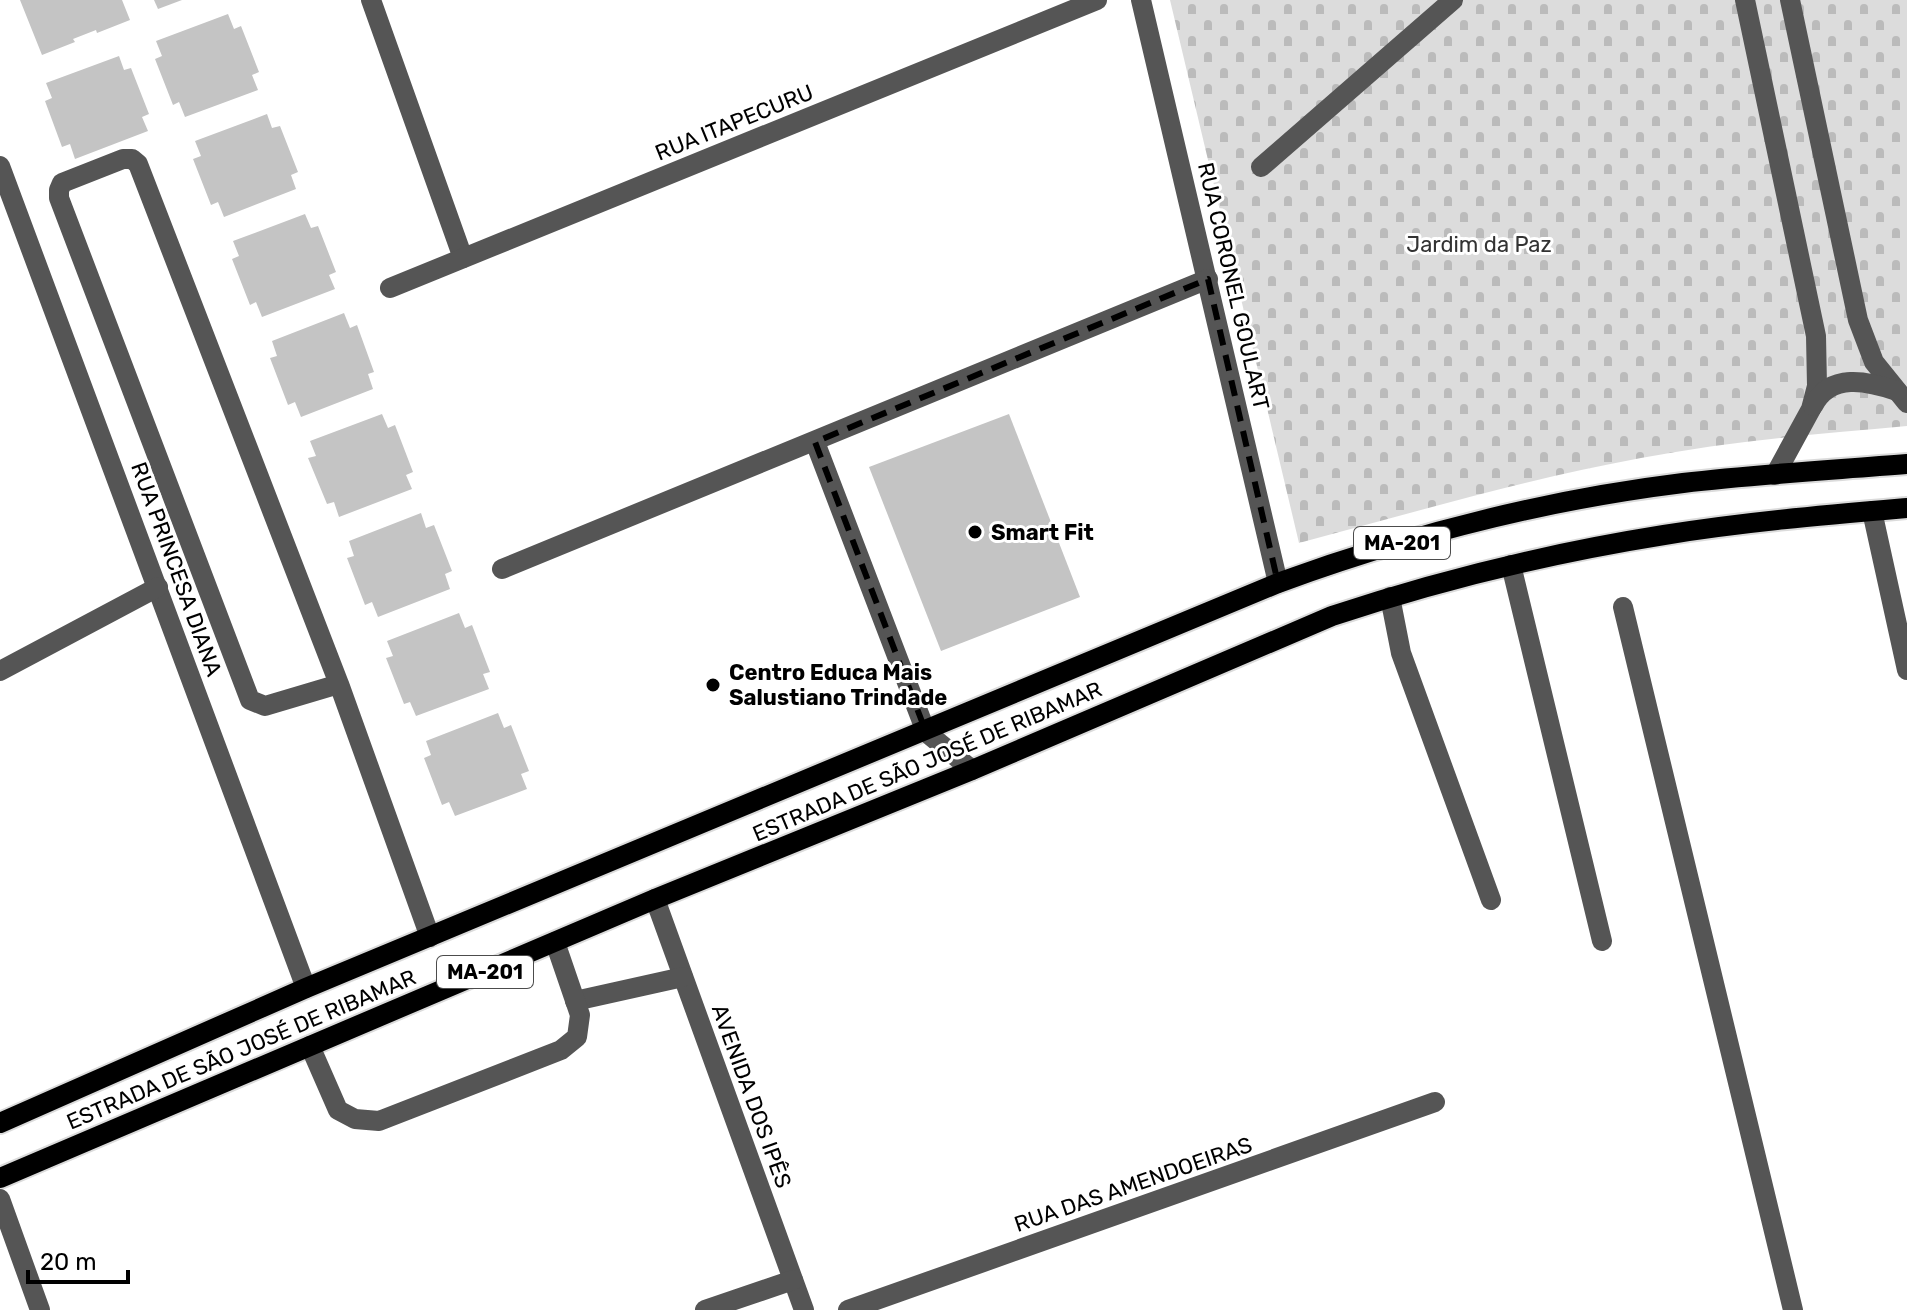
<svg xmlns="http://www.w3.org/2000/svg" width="1907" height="1310" viewBox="0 0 1907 1310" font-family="Rubik,sans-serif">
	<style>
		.cemetery { fill: url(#cemetery-stones) }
		.building { fill: #c4c4c4 }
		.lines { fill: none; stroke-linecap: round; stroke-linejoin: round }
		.major-casing { stroke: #dbdbdb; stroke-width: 24 }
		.minor { stroke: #555; stroke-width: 20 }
		.major { stroke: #000; stroke-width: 20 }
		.marked { fill: none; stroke: #000; stroke-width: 6; stroke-dasharray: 16 10; stroke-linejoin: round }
		.poi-dot { fill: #000; stroke: #fff; stroke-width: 3 }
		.labels { text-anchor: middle; stroke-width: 6; stroke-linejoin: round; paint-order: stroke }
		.shield { fill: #fff; stroke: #4c4c4c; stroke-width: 2 }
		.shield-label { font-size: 20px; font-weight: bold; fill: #000 }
		.street-label { font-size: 22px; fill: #000; stroke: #fff }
		.park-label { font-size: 22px; fill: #333; stroke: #fff }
		.poi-label { font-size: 22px; font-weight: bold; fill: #000; stroke: #fff; text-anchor: start }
	</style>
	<defs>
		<pattern id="cemetery-stones" width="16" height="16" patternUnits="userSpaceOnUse" patternTransform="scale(2)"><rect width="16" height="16" fill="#dcdcdc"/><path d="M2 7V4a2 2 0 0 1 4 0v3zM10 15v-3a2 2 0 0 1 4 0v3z" fill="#bbb"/></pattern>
	</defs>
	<rect width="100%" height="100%" fill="#fff"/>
	<path class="cemetery" d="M 1170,0 L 1907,0 L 1907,426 C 1818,434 1729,441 1641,458 C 1526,479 1412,513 1299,543 Z"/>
	<g class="building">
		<path d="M 20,0 L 122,0 L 130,20 L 97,33 L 96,30 L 73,39 L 75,42 L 42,55 Z"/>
		<path d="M 154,0 L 182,0 L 158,9 Z"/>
		<path d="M 228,14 L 234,29 L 241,26 L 259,72 L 252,75 L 258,90 L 185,117 L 179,102 L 173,105 L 155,59 L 162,56 L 156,41 Z"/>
		<path d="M 119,56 L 124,70 L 131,68 L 149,114 L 142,117 L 148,131 L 75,159 L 70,144 L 62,147 L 45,101 L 52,98 L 46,83 Z"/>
		<path d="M 267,114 L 272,128 L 280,126 L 298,172 L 291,175 L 296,189 L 224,217 L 218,202 L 211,205 L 193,159 L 201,156 L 195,141 Z"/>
		<path d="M 305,214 L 311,228 L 318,226 L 336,272 L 329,275 L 335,289 L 262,317 L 256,302 L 250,305 L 232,259 L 239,256 L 233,241 Z"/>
		<path d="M 344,313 L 350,328 L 357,325 L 374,372 L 368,374 L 373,389 L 301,417 L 295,402 L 288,405 L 270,358 L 277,356 L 272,341 Z"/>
		<path d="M 382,414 L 388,428 L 395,425 L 413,472 L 406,475 L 412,489 L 339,517 L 334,502 L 327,504 L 308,458 L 316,456 L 310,441 Z"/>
		<path d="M 1009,414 L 1080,597 L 941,651 L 869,467 Z"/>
		<path d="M 421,513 L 426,528 L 434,525 L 452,571 L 445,574 L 450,589 L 378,617 L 372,602 L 365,605 L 347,558 L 354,556 L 349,541 Z"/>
		<path d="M 459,613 L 465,628 L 472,625 L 490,672 L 483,674 L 489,689 L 416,716 L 410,702 L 404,704 L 386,658 L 393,656 L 387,641 Z"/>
		<path d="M 498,713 L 504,728 L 511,725 L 529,771 L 521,774 L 527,789 L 455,816 L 449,802 L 442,805 L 424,758 L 431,755 L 426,741 Z"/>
	</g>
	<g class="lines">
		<g class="major-casing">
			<g id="major">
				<path d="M 0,1123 L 306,988 L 1278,583 C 1409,535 1545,500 1683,483 C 1758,474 1833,470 1907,464"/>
				<path d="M 0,1178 L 655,899 L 972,770 L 1332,616 C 1440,580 1551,553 1664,535 C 1744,522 1826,515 1907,508"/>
			</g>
		</g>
		<g class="minor">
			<path d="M 371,0 L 463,258"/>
			<path d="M 1141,0 L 1278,583"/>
			<path d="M 1745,0 L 1816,336 L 1817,386 L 1811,409 L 1775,475"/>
			<path d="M 1790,0 L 1858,320 L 1874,362 L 1907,403"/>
			<path d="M 0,166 L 306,988"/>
			<path d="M 1261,167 L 1453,0"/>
			<path d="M 390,288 L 1097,0"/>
			<path d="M 1813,406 C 1830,372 1868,381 1897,391"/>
			<path d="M 815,442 L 926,732 L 972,770"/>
			<path d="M 1872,511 L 1907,670"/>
			<path d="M 1511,565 L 1602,941"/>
			<path d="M 502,569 L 1208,279"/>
			<path d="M 1390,597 L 1401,653 L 1491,900"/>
			<path d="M 1623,607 L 1793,1310"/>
			<path d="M 0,671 L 158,587"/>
			<path d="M 339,684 L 265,706 L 250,700 L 59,198 L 59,190 L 62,183 L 123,159 L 132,159 L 138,164 L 339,684 L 430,937"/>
			<path d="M 655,899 L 804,1310"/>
			<path d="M 575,1001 L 683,977"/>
			<path d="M 310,1046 L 338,1110 L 355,1119 L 379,1121 L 561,1050 L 577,1037 L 580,1015 L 555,942"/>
			<path d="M 0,1199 L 40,1310"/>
			<path d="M 705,1310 L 793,1280"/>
			<path d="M 848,1310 L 1435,1102"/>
		</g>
		<use href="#major" class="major"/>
	</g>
	<path class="marked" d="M 1208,279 L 1278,583 L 926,732 L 815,442 Z"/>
	<g class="poi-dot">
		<circle cx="975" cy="532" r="8"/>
		<circle cx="713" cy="685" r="8"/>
	</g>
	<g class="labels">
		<g class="shield">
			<rect x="1354" y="527" width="96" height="32" rx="6"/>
			<rect x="437" y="956" width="96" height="32" rx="6"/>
		</g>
		<g class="shield-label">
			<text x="1402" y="550">MA-201</text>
			<text x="485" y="979">MA-201</text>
		</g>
		<g class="street-label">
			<text transform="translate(734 122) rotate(-22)" y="8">RUA ITAPECURU</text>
			<text transform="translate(1234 286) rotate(77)" y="8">RUA CORONEL GOULART</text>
			<text transform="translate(177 569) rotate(70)" y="8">RUA PRINCESA DIANA</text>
			<text transform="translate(927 761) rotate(-23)" y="8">ESTRADA DE SÃO JOSÉ DE RIBAMAR</text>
			<text transform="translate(241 1049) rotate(-23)" y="8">ESTRADA DE SÃO JOSÉ DE RIBAMAR</text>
			<text transform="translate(752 1096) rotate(70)" y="8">AVENIDA DOS IPÊS</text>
			<text transform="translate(1133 1184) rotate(-19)" y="8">RUA DAS AMENDOEIRAS</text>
		</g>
		<g class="park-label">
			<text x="1479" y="252">Jardim da Paz</text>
		</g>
		<g class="poi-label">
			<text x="991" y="540">Smart Fit</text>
			<text x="729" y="680">Centro Educa Mais<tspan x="729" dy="25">Salustiano Trindade</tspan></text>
		</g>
	</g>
	<path d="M28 1270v12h100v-12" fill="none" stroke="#000000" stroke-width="4"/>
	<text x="40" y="1270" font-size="24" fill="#000000" stroke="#ffffff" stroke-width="6" paint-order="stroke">20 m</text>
</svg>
